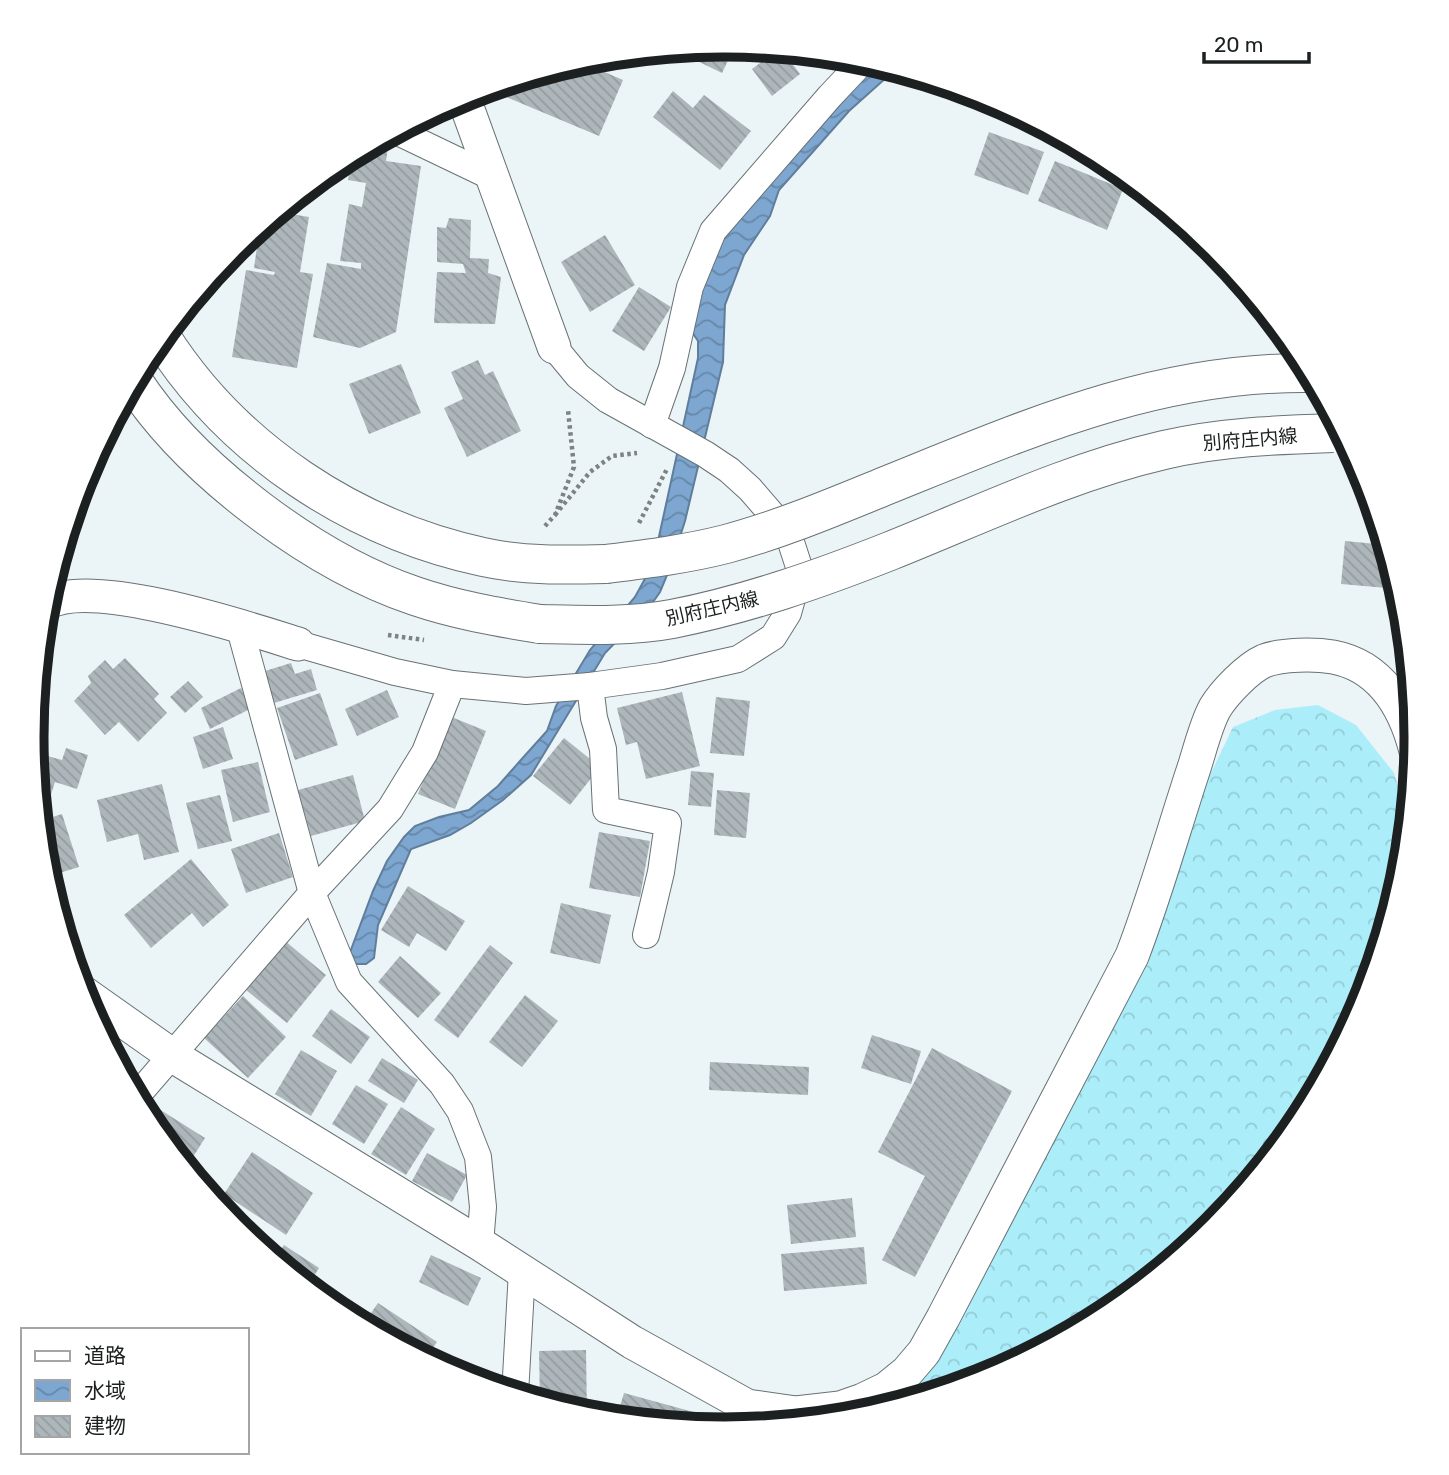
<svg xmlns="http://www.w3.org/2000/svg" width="1449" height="1475" viewBox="0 0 1449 1475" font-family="Rubik,'Noto Sans JP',sans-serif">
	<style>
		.forest { fill: url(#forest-crowns) }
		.water { fill: url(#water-waves); stroke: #607e9b; stroke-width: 2 }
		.building { fill: url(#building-back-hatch) }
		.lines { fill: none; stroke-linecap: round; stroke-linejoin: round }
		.minor-casing { stroke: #697274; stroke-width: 28 }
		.tertiary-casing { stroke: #697274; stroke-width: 35 }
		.primary-casing { stroke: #697274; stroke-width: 40 }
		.path { stroke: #7d8384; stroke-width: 4.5; stroke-dasharray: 3.5 3.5; stroke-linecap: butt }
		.minor { stroke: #fff; stroke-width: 26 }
		.tertiary { stroke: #fff; stroke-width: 33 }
		.primary { stroke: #fff; stroke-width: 38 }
		.primary-bridge-casing { stroke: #697274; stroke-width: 40; stroke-linecap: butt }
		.primary-bridge { stroke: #fff; stroke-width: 38 }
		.labels { text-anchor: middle; stroke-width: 5; stroke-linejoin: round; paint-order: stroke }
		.street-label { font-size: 19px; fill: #1c2020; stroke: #fff }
		.rim { fill: none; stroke: #1c2020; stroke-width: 9 }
	</style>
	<defs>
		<pattern id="forest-crowns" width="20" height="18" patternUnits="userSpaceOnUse" patternTransform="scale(1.75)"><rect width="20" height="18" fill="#acedfa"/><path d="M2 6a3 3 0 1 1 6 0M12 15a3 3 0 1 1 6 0" fill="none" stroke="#93cbd6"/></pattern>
		<pattern id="water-waves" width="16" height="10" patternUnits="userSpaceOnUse" patternTransform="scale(1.75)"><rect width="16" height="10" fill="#7da6d0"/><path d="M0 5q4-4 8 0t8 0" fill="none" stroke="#6687a8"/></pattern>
		<pattern id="building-back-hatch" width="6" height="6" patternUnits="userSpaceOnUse" patternTransform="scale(1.75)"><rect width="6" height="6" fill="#adb6ba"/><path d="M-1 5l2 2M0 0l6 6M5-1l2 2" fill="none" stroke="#949ca0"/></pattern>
	</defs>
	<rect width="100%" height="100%" fill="#ebf5f7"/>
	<path class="forest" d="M 1318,705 L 1356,725 L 1394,773 L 1409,823 L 1404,873 L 1365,1003 L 1300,1123 L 1214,1228 L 1109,1314 L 989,1378 L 909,1402 L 1233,727 L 1275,710 Z"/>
	<path class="water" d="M 878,63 L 896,69 L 849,111 L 779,190 L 770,216 L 744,255 L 725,305 L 723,362 L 685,521 L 670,568 L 660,592 L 648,609 L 605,653 L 531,775 L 503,800 L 471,823 L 450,835 L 411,849 L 378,925 L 374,958 L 366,964 L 356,964 L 349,955 L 373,891 L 387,861 L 404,837 L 415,826 L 439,817 L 469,810 L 498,786 L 520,761 L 547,731 L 556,706 L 575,675 L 590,650 L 635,597 L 653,564 L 698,358 L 698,341 L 692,332 L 699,295 L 721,239 L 805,142 Z"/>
	<g class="building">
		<path d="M 725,45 L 735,46 L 722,73 L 687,56 L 690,48 Z"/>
		<path d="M 777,50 L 782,50 L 800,74 L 772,96 L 752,69 Z"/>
		<path d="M 579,61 L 623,80 L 599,136 L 504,96 L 510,82 Z"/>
		<path d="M 673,91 L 693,108 L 704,95 L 751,131 L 720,170 L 653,117 Z"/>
		<path d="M 989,132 L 1044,152 L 1028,195 L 974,175 Z"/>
		<path d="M 1062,136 L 1110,162 L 1122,172 L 1058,145 Z"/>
		<path d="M 371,145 L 388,147 L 386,161 L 421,166 L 396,332 L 360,348 L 313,337 L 327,263 L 361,269 L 361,263 L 340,261 L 349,204 L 362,207 L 366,183 L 348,180 L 352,155 Z"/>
		<path d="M 1055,161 L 1123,189 L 1107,230 L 1038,201 Z"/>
		<path d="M 321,177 L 319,187 L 310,185 L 313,183 Z"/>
		<path d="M 286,205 L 285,213 L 309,217 L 300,272 L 313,274 L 297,368 L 232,357 L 246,270 L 274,275 L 275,272 L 254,268 L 260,226 Z"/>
		<path d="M 449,218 L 471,220 L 470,258 L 489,259 L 488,273 L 501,277 L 495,324 L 434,323 L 437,272 L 466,273 L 463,264 L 437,262 L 437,227 L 446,228 Z"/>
		<path d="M 605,235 L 635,285 L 590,312 L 561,262 Z"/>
		<path d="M 639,287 L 671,307 L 644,351 L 612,331 Z"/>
		<path d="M 478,360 L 485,375 L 493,371 L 521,431 L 467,457 L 444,408 L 463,399 L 451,372 Z"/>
		<path d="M 401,364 L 421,413 L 369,434 L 349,384 Z"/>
		<path d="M 1345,541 L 1387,545 L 1390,556 L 1387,588 L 1341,584 Z"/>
		<path d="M 125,658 L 159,694 L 154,699 L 167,713 L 138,742 L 119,722 L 105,735 L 74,701 L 91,683 L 88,676 L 105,660 L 113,669 Z"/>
		<path d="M 291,663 L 295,674 L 311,669 L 317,690 L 274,703 L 265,671 Z"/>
		<path d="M 188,681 L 203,697 L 185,713 L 170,697 Z"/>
		<path d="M 241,688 L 250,709 L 210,729 L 201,708 Z"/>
		<path d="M 387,690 L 399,717 L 357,736 L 345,709 Z"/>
		<path d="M 682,692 L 700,766 L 646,779 L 637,742 L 626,745 L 617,708 Z"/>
		<path d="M 320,693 L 338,745 L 295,760 L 277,708 Z"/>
		<path d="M 716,697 L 750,701 L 744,756 L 710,753 Z"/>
		<path d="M 449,716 L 486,731 L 455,809 L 418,794 Z"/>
		<path d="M 223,727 L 233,759 L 203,769 L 193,737 Z"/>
		<path d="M 564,738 L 600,767 L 570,805 L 533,776 Z"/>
		<path d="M 66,748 L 88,755 L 77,789 L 55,782 L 49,801 L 37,798 L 33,752 L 62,760 Z"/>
		<path d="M 258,762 L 270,812 L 233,822 L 221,770 Z"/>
		<path d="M 691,771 L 714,773 L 711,807 L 688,805 Z"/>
		<path d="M 353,775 L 365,821 L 311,836 L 298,790 Z"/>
		<path d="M 162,784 L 179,852 L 144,860 L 138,834 L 107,842 L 97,800 Z"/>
		<path d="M 717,790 L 750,793 L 746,838 L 714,835 Z"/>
		<path d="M 220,795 L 232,841 L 198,849 L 186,803 Z"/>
		<path d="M 62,814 L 79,867 L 46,877 L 40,821 Z"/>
		<path d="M 599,832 L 650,841 L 640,897 L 589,888 Z"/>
		<path d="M 279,833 L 293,877 L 246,893 L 231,849 Z"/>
		<path d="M 191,859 L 229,905 L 203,927 L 192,913 L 151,948 L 124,915 Z"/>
		<path d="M 408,886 L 465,921 L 446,951 L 417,933 L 409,947 L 381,930 Z"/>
		<path d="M 561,903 L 611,915 L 600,964 L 550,953 Z"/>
		<path d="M 285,941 L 326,975 L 287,1023 L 246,990 Z"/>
		<path d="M 490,945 L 513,963 L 458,1038 L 434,1020 Z"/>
		<path d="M 400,956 L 441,993 L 418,1018 L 378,982 Z"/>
		<path d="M 525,995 L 558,1021 L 522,1067 L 489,1042 Z"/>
		<path d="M 243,996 L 286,1037 L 248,1078 L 204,1038 Z"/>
		<path d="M 331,1009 L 370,1037 L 351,1064 L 312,1036 Z"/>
		<path d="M 872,1035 L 921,1051 L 911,1084 L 861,1068 Z"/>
		<path d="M 932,1048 L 1012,1091 L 915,1277 L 882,1260 L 925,1176 L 878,1152 Z"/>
		<path d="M 301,1050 L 337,1071 L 311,1116 L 275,1094 Z"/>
		<path d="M 382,1058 L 418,1080 L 404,1103 L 368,1081 Z"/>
		<path d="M 710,1062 L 809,1067 L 808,1095 L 709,1090 Z"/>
		<path d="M 356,1085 L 388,1104 L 364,1144 L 332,1124 Z"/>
		<path d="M 401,1107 L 435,1129 L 406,1175 L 371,1154 Z"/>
		<path d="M 159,1109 L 205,1138 L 186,1168 L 150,1124 Z"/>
		<path d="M 252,1152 L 313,1193 L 286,1235 L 224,1194 Z"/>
		<path d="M 427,1153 L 467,1175 L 452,1202 L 412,1181 Z"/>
		<path d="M 852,1198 L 856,1237 L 791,1244 L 787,1205 Z"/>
		<path d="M 284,1245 L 319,1268 L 307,1287 L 274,1260 Z"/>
		<path d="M 864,1247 L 867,1284 L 784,1291 L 781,1254 Z"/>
		<path d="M 431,1255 L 481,1278 L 468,1306 L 419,1282 Z"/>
		<path d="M 378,1303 L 437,1342 L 425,1359 L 362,1326 Z"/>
		<path d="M 586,1350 L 587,1417 L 540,1402 L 539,1351 Z"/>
		<path d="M 624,1393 L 697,1413 L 693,1427 L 616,1420 Z"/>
	</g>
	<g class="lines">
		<g class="minor-casing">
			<g id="minor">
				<path d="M 396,131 L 492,177"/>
				<path d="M 652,425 L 672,368 L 690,287 L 713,231 L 830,96 L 865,59"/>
				<path d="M 239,625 L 312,893 L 349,982 L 442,1084 L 460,1111 L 478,1157 L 483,1207 L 480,1244"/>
				<path d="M 298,644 L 395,672 L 452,684 L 526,691 L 590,686 L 662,676 L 738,659 L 773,637 L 788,613 L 800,570 L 788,533 L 750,489 L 729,470 L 705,454 L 608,400 L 578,376 L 554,347"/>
				<path d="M 590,686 L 594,718 L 603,749 L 606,810 L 668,823 L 661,872 L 646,935"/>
				<path d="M 135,1098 L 312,893 L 390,809 L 425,752 L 452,684"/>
				<path d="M 515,1394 L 522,1271"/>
			</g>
		</g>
		<g class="tertiary-casing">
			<g id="tertiary">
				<path d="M 463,96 L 554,347"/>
				<path d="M 45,604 C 90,576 247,628 298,644"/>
				<path d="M 81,991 L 173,1056 L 480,1244 L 632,1342 L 747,1406 L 796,1413 L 840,1408 L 863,1400 L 886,1389 L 907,1372 L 924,1352 L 943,1318 L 1132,956 C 1155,896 1172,835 1192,774 C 1199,754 1205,726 1215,708 C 1224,693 1248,668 1264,661 C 1282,654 1315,654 1333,657 C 1381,666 1405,708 1416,751"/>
			</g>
		</g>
		<g class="primary-casing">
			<g id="primary">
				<path d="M 161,337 C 233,450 353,529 483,557 C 524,566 565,565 606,564"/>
				<path d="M 133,381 C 191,470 314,562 415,596 C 456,610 497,617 540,624"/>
			</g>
		</g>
		<g class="path">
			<path d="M 555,515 L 590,472 L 612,456 L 637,453"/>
			<path d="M 639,523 L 667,469"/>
			<path d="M 545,526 L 555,515 L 574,467 L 568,410"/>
			<path d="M 388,635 L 424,640"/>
		</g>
		<use href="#minor" class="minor"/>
		<use href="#tertiary" class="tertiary"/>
		<use href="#primary" class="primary"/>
		<g class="primary-bridge-casing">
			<g id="primary-bridge">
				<path d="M 606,564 C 646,559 687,554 726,544 C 782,529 836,506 890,484 C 1029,428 1158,371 1311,373"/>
				<path d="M 540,624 C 584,625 629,627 672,619 C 748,604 819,579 890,551 C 980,515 1069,472 1164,450 C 1220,437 1276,435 1333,433"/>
			</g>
		</g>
		<use href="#primary-bridge" class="primary-bridge"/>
	</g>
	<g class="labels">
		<g class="street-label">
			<text transform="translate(1250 439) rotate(-5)" y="7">別府庄内線</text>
			<text transform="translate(712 608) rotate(-13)" y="7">別府庄内線</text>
		</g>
	</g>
	<path d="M0 0H1449V1475H0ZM44 737a680 680 0 1 1 1360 0a680 680 0 1 1-1360 0Z" fill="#fff" fill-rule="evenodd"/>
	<path class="rim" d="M44 737a680 680 0 1 1 1360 0a680 680 0 1 1-1360 0Z"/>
	<rect x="21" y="1328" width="228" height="126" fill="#ffffff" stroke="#a4a6a6" stroke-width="2"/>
	<rect x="35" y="1351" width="35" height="10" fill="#ffffff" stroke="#a4a6a6" stroke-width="2"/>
	<text x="84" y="1363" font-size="21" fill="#1c2020">道路</text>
	<rect x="35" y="1380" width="35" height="21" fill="url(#water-waves)" stroke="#a4a6a6" stroke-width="2"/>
	<text x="84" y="1398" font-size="21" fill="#1c2020">水域</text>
	<rect x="35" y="1416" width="35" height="21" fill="url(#building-back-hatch)" stroke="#a4a6a6" stroke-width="2"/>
	<text x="84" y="1433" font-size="21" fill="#1c2020">建物</text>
	<path d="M1204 52v10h105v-10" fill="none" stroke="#1c2020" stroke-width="3.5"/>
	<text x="1214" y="52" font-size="21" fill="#1c2020" stroke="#ffffff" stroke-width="5" paint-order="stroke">20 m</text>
</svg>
